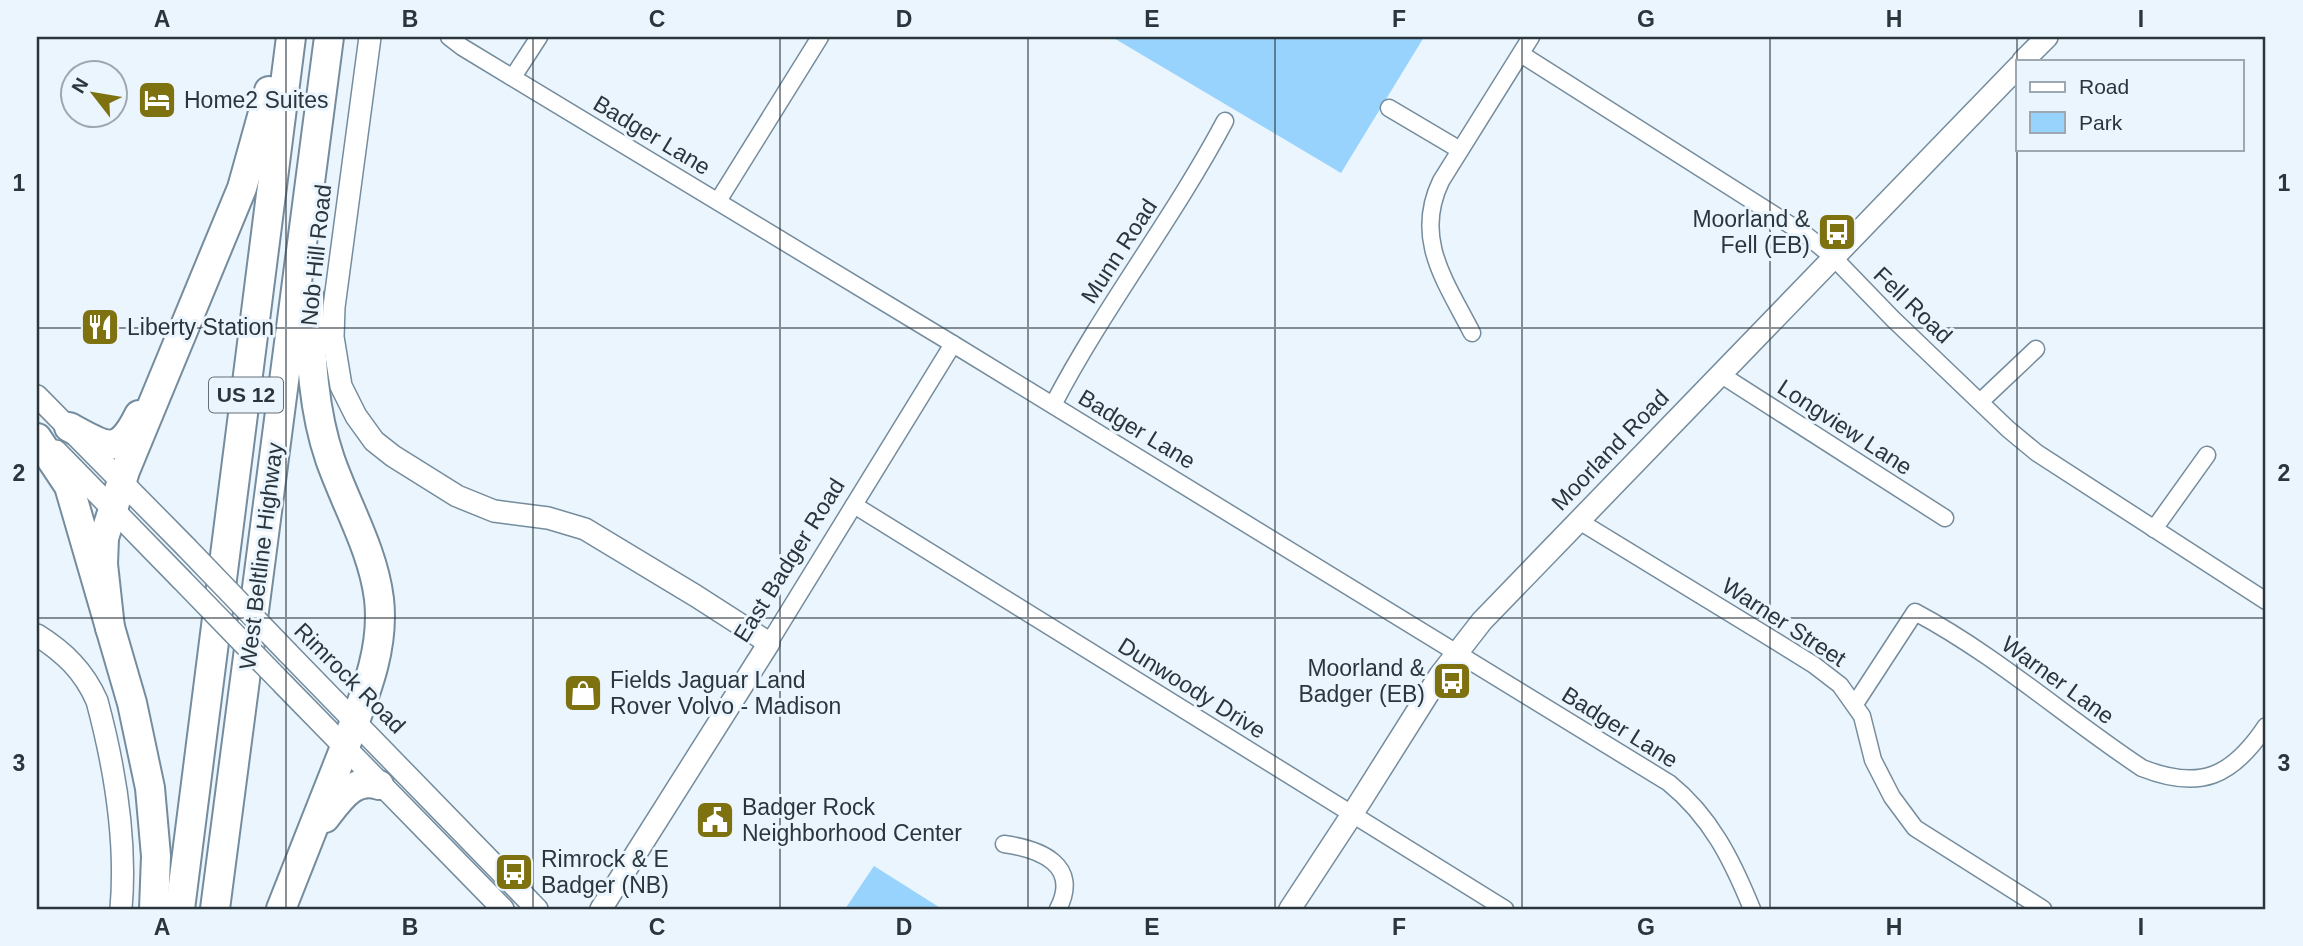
<svg xmlns="http://www.w3.org/2000/svg" width="2303" height="946" viewBox="0 0 2303 946" font-family="Arial,sans-serif">
	<style>
		.green { fill: #98d3fd }
		.lines { fill: none; stroke-linecap: round; stroke-linejoin: round }
		.street-casing { stroke: #748c9d; stroke-width: 19 }
		.secondary-casing { stroke: #748c9d; stroke-width: 24 }
		.highway-casing { stroke: #748c9d; stroke-width: 32 }
		.street { stroke: #fff; stroke-width: 16 }
		.secondary { stroke: #fff; stroke-width: 21 }
		.highway { stroke: #fff; stroke-width: 28 }
		.secondary-bridge-casing { stroke: #748c9d; stroke-width: 24; stroke-linecap: butt }
		.secondary-bridge { stroke: #fff; stroke-width: 21 }
		.grid { fill: none; stroke: #2b353c; stroke-width: 2; stroke-opacity: 0.55 }
		.labels { text-anchor: middle; stroke-width: 6; stroke-linejoin: round; paint-order: stroke }
		.shield { fill: #ebf5fd; stroke: #656f76; stroke-width: 2 }
		.shield-label { font-size: 21px; font-weight: bold; fill: #2b353c }
		.poi-label { font-size: 23px; fill: #2b353c; stroke: #ebf5fd; text-anchor: start }
		.street-label { font-size: 23px; fill: #2b353c; stroke: #ebf5fd }
		.neatline { fill: none; stroke: #2b353c; stroke-width: 2.5 }
		.grid-label { font-size: 23px; text-anchor: middle; font-weight: bold; fill: #2b353c }
	</style>
	<rect width="100%" height="100%" fill="#ebf5fd"/>
	<g class="green">
		<path d="M 1112,37 L 1424,37 L 1341,173 Z"/>
		<path d="M 874,866 L 942,909 L 845,909 Z"/>
	</g>
	<g class="lines">
		<g class="street-casing">
			<g id="street">
				<path d="M 449,37 L 462,47 L 953,344 L 1669,783 C 1711,817 1732,860 1752,909"/>
				<path d="M 1521,54 L 1806,235 L 1833,257 L 1893,319 L 2008,429 L 2037,453 L 2266,601"/>
				<path d="M 513,77 L 539,37"/>
				<path d="M 1389,108 L 1460,150"/>
				<path d="M 718,201 L 820,37"/>
				<path d="M 1472,333 C 1446,282 1413,239 1441,181 L 1531,37"/>
				<path d="M 1720,374 L 1945,518"/>
				<path d="M 1981,401 L 2036,349"/>
				<path d="M 1053,405 C 1104,307 1173,219 1225,121"/>
				<path d="M 854,505 L 1505,909"/>
				<path d="M 1579,521 L 1764,634 L 1814,665 L 1840,685 L 1862,716 L 1873,760 L 1892,797 L 1915,828 L 2043,909"/>
				<path d="M 2154,529 L 2207,455"/>
				<path d="M 769,643 L 953,344"/>
				<path d="M 1855,704 L 1915,612 C 1996,655 2065,717 2142,768 C 2200,791 2232,777 2266,726"/>
				<path d="M 1004,844 C 1040,849 1081,865 1058,909"/>
			</g>
		</g>
		<g class="secondary-casing">
			<g id="secondary">
				<path d="M 370,37 L 334,307 L 333,337 L 341,386 L 356,416 L 374,441 L 393,456 L 457,496 L 494,511 L 548,518 L 585,529 L 696,596 L 769,643 L 601,909"/>
				<path d="M 2023,61 L 2047,37"/>
				<path d="M 37,396 L 186,547"/>
				<path d="M 56,451 L 181,579"/>
				<path d="M 37,635 C 64,652 84,671 97,701 C 115,768 127,840 121,909"/>
				<path d="M 288,653 L 537,909"/>
				<path d="M 284,685 L 503,909"/>
				<path d="M 1290,909 L 1353,813 L 1440,675 L 1482,621 L 2018,67"/>
			</g>
		</g>
		<g class="highway-casing">
			<g id="highway">
				<path d="M 69,427 C 105,446 117,459 139,415"/>
				<path d="M 37,438 L 69,486 L 132,703 L 150,788 L 156,856 L 154,909"/>
				<path d="M 110,628 L 103,564 L 104,538 L 125,471 L 242,188 L 269,91"/>
				<path d="M 325,818 C 339,800 354,776 379,785"/>
				<path d="M 180,909 L 291,37"/>
				<path d="M 215,909 L 329,37"/>
				<path d="M 281,909 C 302,855 324,801 345,747 C 363,699 385,651 379,599 C 373,550 346,505 330,459 C 312,407 311,351 309,297"/>
			</g>
		</g>
		<use href="#street" class="street"/>
		<use href="#secondary" class="secondary"/>
		<use href="#highway" class="highway"/>
		<g class="secondary-bridge-casing">
			<g id="secondary-bridge">
				<path d="M 186,547 L 288,653"/>
				<path d="M 181,579 L 284,685"/>
			</g>
		</g>
		<use href="#secondary-bridge" class="secondary-bridge"/>
	</g>
	<path class="grid" d="M 286,37 L 286,909M 533,37 L 533,909M 780,37 L 780,909M 1028,37 L 1028,909M 1275,37 L 1275,909M 1522,37 L 1522,909M 1770,37 L 1770,909M 2017,37 L 2017,909M 37,328 L 2266,328M 37,618 L 2266,618"/>
	<defs>
		<g id="hotel-square" transform="scale(2.0125)"><rect x="-9" y="-9" width="18" height="18" rx="4" fill="#7e7110" stroke="#ebf5fd"/><path d="M-6-4.5h1.5V1H6V5H4.5V3h-9V5H-6ZM-4 0a1.8 1.8 0 1 1 3.6 0ZM.5 0V-2.5h3Q6-2.5 6 0Z" fill="#fff"/></g>
		<g id="bus-square" transform="scale(2.0125)"><rect x="-9" y="-9" width="18" height="18" rx="4" fill="#7e7110" stroke="#ebf5fd"/><path d="M-5-6H5V4H4V6H2V4H-2V6H-4V4H-5ZM-3.5-4V0h7V-4ZM-3.5 1.2v1.5H-2V1.2ZM2 1.2v1.5H3.5V1.2Z" fill="#fff"/></g>
		<g id="restaurant-square" transform="scale(2.0125)"><rect x="-9" y="-9" width="18" height="18" rx="4" fill="#7e7110" stroke="#ebf5fd"/><path d="M-5-6h1v4h1v-4h1v4h1v-4h1v5L-1.5 .5V6h-2V.5L-5-1ZM5-6V6H3V1.5H1.5Q1.5-4 5-6Z" fill="#fff"/></g>
		<g id="shop-square" transform="scale(2.0125)"><rect x="-9" y="-9" width="18" height="18" rx="4" fill="#7e7110" stroke="#ebf5fd"/><path d="M-5-2.5h2.3a2.7 3.5 0 0 1 5.4 0H5L5.5 6h-11ZM-1.5-2.5h3a1.5 2.3 0 0 0-3 0Z" fill="#fff"/></g>
		<g id="civic-square" transform="scale(2.0125)"><rect x="-9" y="-9" width="18" height="18" rx="4" fill="#7e7110" stroke="#ebf5fd"/><path d="M-.6-6.5H3V-4.5H.6V-3L4-1V1h2V6H-6V1h2V-1L-.6-3ZM-1.2 2.5V6h2.4V2.5Z" fill="#fff"/></g>
	</defs>
	<g fill-rule="evenodd">
		<use href="#hotel-square" x="157" y="100"/>
		<use href="#bus-square" x="1837" y="232"/>
		<use href="#restaurant-square" x="100" y="327"/>
		<use href="#bus-square" x="1452" y="681"/>
		<use href="#shop-square" x="583" y="693"/>
		<use href="#civic-square" x="715" y="820"/>
		<use href="#bus-square" x="514" y="872"/>
	</g>
	<g class="labels">
		<rect class="shield" x="209" y="377.5" width="74" height="35" rx="5"/>
		<g class="shield-label">
			<text x="246" y="402">US 12</text>
		</g>
		<g class="poi-label">
			<text x="184" y="108">Home2 Suites</text>
			<text x="1810" y="227" text-anchor="end">Moorland &amp;<tspan x="1810" dy="26">Fell (EB)</tspan></text>
			<text x="127" y="335">Liberty Station</text>
			<text x="1425" y="676" text-anchor="end">Moorland &amp;<tspan x="1425" dy="26">Badger (EB)</tspan></text>
			<text x="610" y="688">Fields Jaguar Land<tspan x="610" dy="26">Rover Volvo - Madison</tspan></text>
			<text x="742" y="815">Badger Rock<tspan x="742" dy="26">Neighborhood Center</tspan></text>
			<text x="541" y="867">Rimrock &amp; E<tspan x="541" dy="26">Badger (NB)</tspan></text>
		</g>
		<g class="street-label">
			<text transform="translate(652 135) rotate(31)" y="8">Badger Lane</text>
			<text transform="translate(1119 251) rotate(-57)" y="8">Munn Road</text>
			<text transform="translate(316 255) rotate(-84)" y="8">Nob Hill Road</text>
			<text transform="translate(1913 305) rotate(44)" y="8">Fell Road</text>
			<text transform="translate(1845 427) rotate(33)" y="8">Longview Lane</text>
			<text transform="translate(1137 429) rotate(31)" y="8">Badger Lane</text>
			<text transform="translate(1610 450) rotate(-46)" y="8">Moorland Road</text>
			<text transform="translate(261 556) rotate(-83)" y="8">West Beltline Highway</text>
			<text transform="translate(789 560) rotate(-58)" y="8">East Badger Road</text>
			<text transform="translate(1784 622) rotate(33)" y="8">Warner Street</text>
			<text transform="translate(350 678) rotate(45)" y="8">Rimrock Road</text>
			<text transform="translate(2058 680) rotate(36)" y="8">Warner Lane</text>
			<text transform="translate(1192 688) rotate(32)" y="8">Dunwoody Drive</text>
			<text transform="translate(1620 727) rotate(32)" y="8">Badger Lane</text>
		</g>
	</g>
	<rect width="2303" height="946" fill="none" stroke="#ebf5fd" stroke-width="77"/>
	<rect x="2016" y="60" width="228" height="91" fill="#ebf5fd" stroke="#9ea8b0" stroke-width="2"/>
	<rect x="2030" y="82" width="35" height="10" fill="#ffffff" stroke="#9ea8b0" stroke-width="2"/>
	<text x="2079" y="94" font-size="21" fill="#2b353c">Road</text>
	<rect x="2030" y="112" width="35" height="21" fill="#98d3fd" stroke="#9ea8b0" stroke-width="2"/>
	<text x="2079" y="130" font-size="21" fill="#2b353c">Park</text>
	<g transform="translate(94 94) rotate(301)"><circle r="33" fill="#ebf5fd" stroke="#9ea8b0" stroke-width="2"/>
	<path d="M0-5L12 26L0 18L-12 26Z" fill="#7e7110"/>
	<text y="-10" font-size="19" font-weight="bold" text-anchor="middle" fill="#2b353c">N</text>
	</g>
	<rect x="38" y="38" width="2226" height="870" class="neatline"/>
	<g class="grid-label">
		<text x="162" y="27">A</text>
		<text x="410" y="27">B</text>
		<text x="657" y="27">C</text>
		<text x="904" y="27">D</text>
		<text x="1152" y="27">E</text>
		<text x="1399" y="27">F</text>
		<text x="1646" y="27">G</text>
		<text x="1894" y="27">H</text>
		<text x="2141" y="27">I</text>
		<text x="19" y="191">1</text>
		<text x="2284" y="191">1</text>
		<text x="19" y="481">2</text>
		<text x="2284" y="481">2</text>
		<text x="19" y="771">3</text>
		<text x="2284" y="771">3</text>
		<text x="162" y="935">A</text>
		<text x="410" y="935">B</text>
		<text x="657" y="935">C</text>
		<text x="904" y="935">D</text>
		<text x="1152" y="935">E</text>
		<text x="1399" y="935">F</text>
		<text x="1646" y="935">G</text>
		<text x="1894" y="935">H</text>
		<text x="2141" y="935">I</text>
	</g>
</svg>
